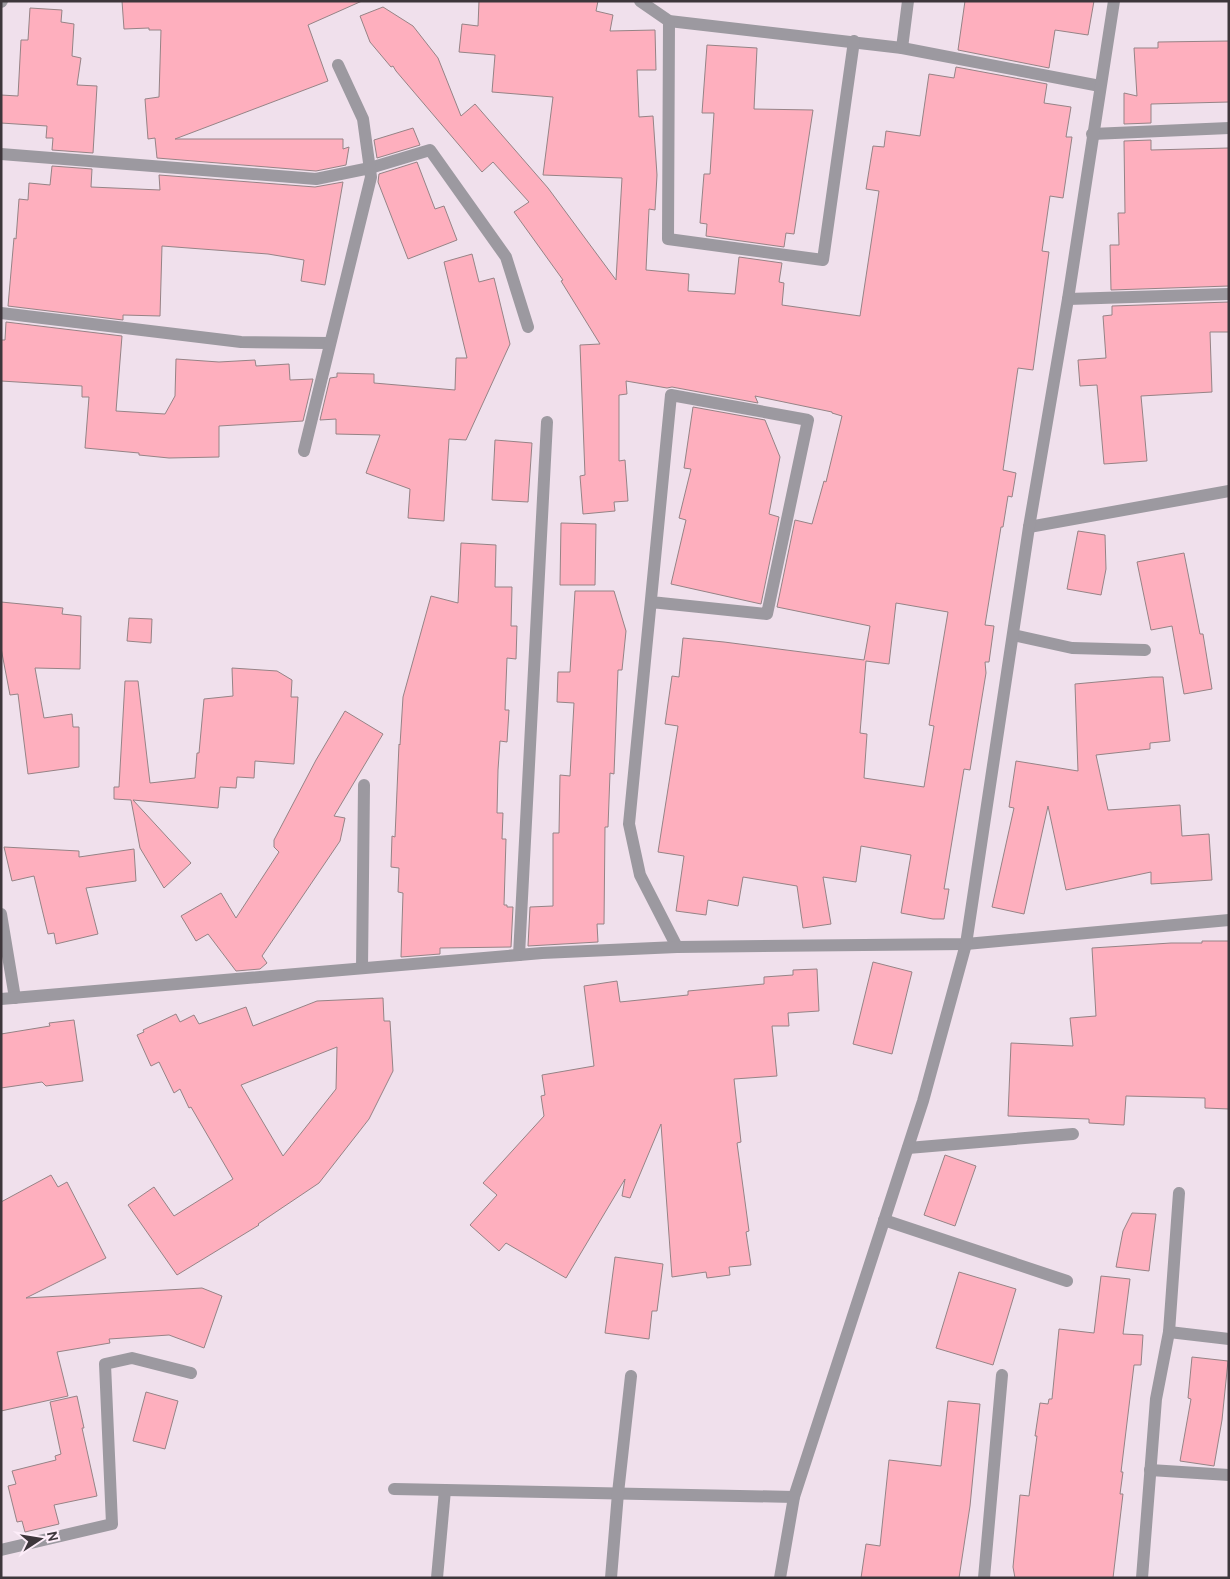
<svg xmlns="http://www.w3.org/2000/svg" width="1230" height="1579" viewBox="0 0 1230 1579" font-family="Cabin,sans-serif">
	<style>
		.building { fill: #feafbe; stroke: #968386; fill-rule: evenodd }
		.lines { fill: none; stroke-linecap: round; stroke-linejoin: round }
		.minor { stroke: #9c99a0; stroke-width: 12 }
	</style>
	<rect width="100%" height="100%" fill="#f0e0ec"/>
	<g class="building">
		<path d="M 122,1 L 362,1 L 308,25 L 328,81 L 175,139 L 343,139 L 343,149 L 349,147 L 346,165 L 316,171 L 157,158 L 155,138 L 148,139 L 145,99 L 159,97 L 161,30 L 149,30 L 149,28 L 124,29 Z"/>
		<path d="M 479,1 L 598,1 L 596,11 L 613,15 L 610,31 L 655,30 L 656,70 L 637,70 L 639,117 L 653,116 L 657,175 L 655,210 L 649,209 L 646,270 L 689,274 L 688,291 L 735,294 L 739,257 L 782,263 L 779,282 L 784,283 L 782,305 L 860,316 L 879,191 L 866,189 L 873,146 L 884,147 L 886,131 L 920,136 L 929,74 L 954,78 L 956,67 L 1047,84 L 1044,103 L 1071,107 L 1066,137 L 1072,137 L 1063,198 L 1050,196 L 1042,251 L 1049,252 L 1033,370 L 1018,368 L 1003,470 L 1016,473 L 1012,497 L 1008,496 L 1003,527 L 1001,527 L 985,625 L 994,626 L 989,662 L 985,662 L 986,673 L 970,770 L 964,769 L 944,889 L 949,889 L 944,919 L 933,919 L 901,913 L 911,855 L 861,846 L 856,882 L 823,877 L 831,924 L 803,928 L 797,886 L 743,877 L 738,906 L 708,900 L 706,915 L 676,911 L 684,856 L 658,852 L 678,726 L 665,724 L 672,676 L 679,677 L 683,638 L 724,642 L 864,660 L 870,626 L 777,607 L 795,520 L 812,524 L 824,481 L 826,482 L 842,416 L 832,413 L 832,412 L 755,396 L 758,403 L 672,387 L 667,388 L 626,381 L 627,394 L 619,395 L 619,461 L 625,460 L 628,501 L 614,502 L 615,511 L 583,514 L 580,476 L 585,475 L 580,345 L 600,344 L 561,281 L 563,280 L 514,212 L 529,202 L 493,162 L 482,172 L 396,71 L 393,66 L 391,67 L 370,42 L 360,16 L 383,7 L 413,26 L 438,58 L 461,116 L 475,104 L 548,188 L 616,280 L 622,178 L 543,175 L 553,97 L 492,92 L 495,55 L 459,52 L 462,24 L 478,26 ZM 896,603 L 948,612 L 929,725 L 934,726 L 924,787 L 864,778 L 867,734 L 860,733 L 866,661 L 889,664 Z"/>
		<path d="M 965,1 L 1094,1 L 1088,35 L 1055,30 L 1049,68 L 958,50 Z"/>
		<path d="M 30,8 L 62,10 L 61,22 L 74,24 L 72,56 L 81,58 L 77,85 L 97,86 L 93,153 L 52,150 L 53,138 L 46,138 L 47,126 L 1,123 L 1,95 L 18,96 L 21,40 L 28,40 Z"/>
		<path d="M 1229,41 L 1229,102 L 1151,104 L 1151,123 L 1124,124 L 1124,93 L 1137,96 L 1134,48 L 1158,48 L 1158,42 Z"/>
		<path d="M 707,45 L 757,48 L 754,109 L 813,110 L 794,234 L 786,233 L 784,247 L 706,236 L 707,224 L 700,223 L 704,174 L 710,174 L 714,113 L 702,113 Z"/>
		<path d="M 413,128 L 420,145 L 377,158 L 374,140 Z"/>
		<path d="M 1151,140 L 1151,150 L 1229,148 L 1229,286 L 1111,290 L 1110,245 L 1119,245 L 1118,213 L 1125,213 L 1124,141 Z"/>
		<path d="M 417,162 L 435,209 L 444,206 L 457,240 L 408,259 L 378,182 L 379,174 Z"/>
		<path d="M 52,166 L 92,169 L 91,187 L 160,190 L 159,175 L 315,187 L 343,182 L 325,285 L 301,281 L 304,260 L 268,254 L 162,246 L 160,316 L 123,315 L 123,320 L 8,306 L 14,238 L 16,239 L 19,199 L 28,200 L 29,183 L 50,185 Z"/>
		<path d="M 472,254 L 479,282 L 494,278 L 510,344 L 466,440 L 449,439 L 444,521 L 408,518 L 410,489 L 366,473 L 380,435 L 336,434 L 336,419 L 320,420 L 330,378 L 337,377 L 337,373 L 374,374 L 374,383 L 455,390 L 456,358 L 467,358 L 444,262 Z"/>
		<path d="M 1229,302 L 1229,332 L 1210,332 L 1212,392 L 1141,396 L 1147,461 L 1104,464 L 1097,385 L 1080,386 L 1078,360 L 1106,358 L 1103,316 L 1112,315 L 1112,306 Z"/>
		<path d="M 6,322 L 122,336 L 116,411 L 165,414 L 175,396 L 176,359 L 219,362 L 255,360 L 256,366 L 289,364 L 290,380 L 313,379 L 303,421 L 219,426 L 219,457 L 169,458 L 139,455 L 139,453 L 85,448 L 89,397 L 82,397 L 82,386 L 1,381 L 1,340 L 5,340 Z"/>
		<path d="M 693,407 L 765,420 L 780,457 L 769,514 L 779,517 L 761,604 L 671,584 L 686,520 L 679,518 L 691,469 L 684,468 Z"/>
		<path d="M 495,440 L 532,443 L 528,502 L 492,500 Z"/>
		<path d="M 561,523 L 596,524 L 595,585 L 560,585 Z"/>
		<path d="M 1078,531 L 1105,535 L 1106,569 L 1101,595 L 1067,589 Z"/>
		<path d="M 461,543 L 496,545 L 495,587 L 512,587 L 511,626 L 517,626 L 516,659 L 507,658 L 505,710 L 509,710 L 507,742 L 500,741 L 498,770 L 497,813 L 503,813 L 502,839 L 506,839 L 504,905 L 507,905 L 507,907 L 513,907 L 511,947 L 440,948 L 440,954 L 401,957 L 403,893 L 398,892 L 399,868 L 391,867 L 392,836 L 395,837 L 399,744 L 400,745 L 403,697 L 431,596 L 458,603 Z"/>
		<path d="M 1184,553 L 1200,634 L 1203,634 L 1212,689 L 1184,694 L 1172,626 L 1151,630 L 1137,562 Z"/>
		<path d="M 575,591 L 614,591 L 626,631 L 622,670 L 618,670 L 614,774 L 610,773 L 608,827 L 605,827 L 604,924 L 597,924 L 598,942 L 528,946 L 530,907 L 553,906 L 553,833 L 559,833 L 560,775 L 570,776 L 574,703 L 557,702 L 558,672 L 570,672 Z"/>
		<path d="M 1,602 L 63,608 L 62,614 L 81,616 L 80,669 L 35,668 L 44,718 L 72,714 L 73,727 L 79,727 L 79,767 L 28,774 L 18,694 L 10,695 L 1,648 Z"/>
		<path d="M 129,618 L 152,619 L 151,643 L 127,641 Z"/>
		<path d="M 232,668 L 277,671 L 292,680 L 291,697 L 298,697 L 294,764 L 255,761 L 254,778 L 237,777 L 236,788 L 220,787 L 218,808 L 133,800 L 191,863 L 164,888 L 140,848 L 131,800 L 114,799 L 114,787 L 119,787 L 125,681 L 138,681 L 150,783 L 195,778 L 197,753 L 199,753 L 204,699 L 233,696 Z"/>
		<path d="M 1152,677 L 1163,677 L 1170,741 L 1150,743 L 1150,749 L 1096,755 L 1108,810 L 1180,805 L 1182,836 L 1209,834 L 1212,880 L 1151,884 L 1151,872 L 1066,890 L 1048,806 L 1024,914 L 992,907 L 1014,808 L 1009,807 L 1016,761 L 1078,771 L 1075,684 Z"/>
		<path d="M 345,711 L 383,734 L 334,816 L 345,818 L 340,841 L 262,956 L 267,963 L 260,969 L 236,971 L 208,934 L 196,941 L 181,916 L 221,893 L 236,918 L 279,852 L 274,847 L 274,840 L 316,760 Z"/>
		<path d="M 4,847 L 79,851 L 79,857 L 134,849 L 136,881 L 86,888 L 98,934 L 56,944 L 54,933 L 48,934 L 34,876 L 12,881 Z"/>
		<path d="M 1202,941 L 1229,941 L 1229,1109 L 1205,1108 L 1205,1098 L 1126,1096 L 1124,1125 L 1089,1123 L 1089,1119 L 1008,1116 L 1011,1043 L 1073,1046 L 1070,1018 L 1096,1016 L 1092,948 L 1171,943 L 1202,943 Z"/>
		<path d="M 873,962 L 912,972 L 892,1054 L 853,1044 Z"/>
		<path d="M 817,969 L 819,1011 L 788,1013 L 789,1026 L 772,1026 L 777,1076 L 734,1079 L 741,1142 L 737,1143 L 749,1231 L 746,1232 L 751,1265 L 729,1267 L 730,1275 L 707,1278 L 706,1272 L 672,1277 L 661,1124 L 630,1198 L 622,1196 L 625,1179 L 566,1278 L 506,1243 L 499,1251 L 470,1225 L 497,1195 L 483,1183 L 544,1116 L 541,1096 L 545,1095 L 542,1075 L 594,1066 L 584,986 L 617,981 L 620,1002 L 688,995 L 688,991 L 764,984 L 764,977 L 793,975 L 793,970 Z"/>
		<path d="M 383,998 L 384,1021 L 390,1021 L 393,1071 L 369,1119 L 319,1183 L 258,1224 L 259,1225 L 177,1275 L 128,1205 L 154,1187 L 174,1216 L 233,1179 L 191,1107 L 189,1108 L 180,1089 L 174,1093 L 159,1062 L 151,1066 L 137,1035 L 144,1032 L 143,1030 L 176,1014 L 180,1022 L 194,1015 L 199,1024 L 246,1007 L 253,1026 L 317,1001 ZM 337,1047 L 336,1089 L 283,1156 L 241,1085 Z"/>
		<path d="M 74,1020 L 83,1081 L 46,1086 L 42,1082 L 1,1088 L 1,1034 L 50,1026 L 49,1023 Z"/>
		<path d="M 945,1155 L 976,1166 L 955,1226 L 924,1215 Z"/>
		<path d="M 51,1175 L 58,1187 L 67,1182 L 106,1258 L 26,1298 L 202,1288 L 222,1296 L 204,1348 L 169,1335 L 109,1339 L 110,1343 L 57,1352 L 68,1396 L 1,1411 L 1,1202 Z"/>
		<path d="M 1132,1213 L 1156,1214 L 1149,1271 L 1116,1267 L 1123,1231 Z"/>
		<path d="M 615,1257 L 663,1264 L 657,1311 L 652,1311 L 649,1339 L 605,1333 Z"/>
		<path d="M 959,1272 L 1016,1289 L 993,1365 L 936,1348 Z"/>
		<path d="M 1101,1276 L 1130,1279 L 1123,1334 L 1143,1335 L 1141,1365 L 1134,1365 L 1121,1472 L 1123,1472 L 1120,1494 L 1123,1494 L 1113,1578 L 1015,1578 L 1013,1567 L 1020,1495 L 1029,1496 L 1037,1436 L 1035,1436 L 1040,1403 L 1048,1404 L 1049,1399 L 1052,1399 L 1059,1329 L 1094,1333 Z"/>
		<path d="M 1192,1357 L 1228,1361 L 1222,1420 L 1214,1466 L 1180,1461 L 1191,1399 L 1188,1398 Z"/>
		<path d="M 146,1392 L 178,1401 L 165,1449 L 133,1441 Z"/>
		<path d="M 77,1396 L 84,1428 L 82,1428 L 97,1496 L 54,1505 L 59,1524 L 25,1532 L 22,1521 L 17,1522 L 8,1486 L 16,1484 L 12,1471 L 56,1460 L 55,1456 L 61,1454 L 50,1402 Z"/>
		<path d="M 948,1401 L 980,1404 L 970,1506 L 959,1578 L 861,1578 L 866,1544 L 880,1546 L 889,1460 L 941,1466 Z"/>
	</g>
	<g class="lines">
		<g class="minor">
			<path d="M 640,1 L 669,21 L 902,48 L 1100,86"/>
			<path d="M 1,2 L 2,1"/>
			<path d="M 669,21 L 668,239 L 823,260 L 854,41"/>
			<path d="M 902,48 L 908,1"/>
			<path d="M 1092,134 L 1229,128"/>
			<path d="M 1,154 L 316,179 L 370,168 L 430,150 L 506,257 L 528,327"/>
			<path d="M 1068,299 L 1229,294"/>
			<path d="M 1,313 L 241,342 L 329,343"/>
			<path d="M 304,451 L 371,177 L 363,119 L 338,65"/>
			<path d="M 1029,527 L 1229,491"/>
			<path d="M 651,602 L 767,614 L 808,420 L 671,395 L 629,824 L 640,875 L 677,947"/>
			<path d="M 1013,635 L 1072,648 L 1145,650"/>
			<path d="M 1,914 L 15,998"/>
			<path d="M 519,955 L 547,422"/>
			<path d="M 362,968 L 364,785"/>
			<path d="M 1,999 L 542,953 L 677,947 L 966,944 L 1229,920"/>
			<path d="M 908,1148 L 1073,1134"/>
			<path d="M 884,1220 L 1067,1281"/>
			<path d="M 1169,1332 L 1229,1339"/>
			<path d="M 1150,1470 L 1229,1475"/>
			<path d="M 394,1489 L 794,1497"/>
			<path d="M 1,1550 L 112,1524 L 105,1364 L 132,1358 L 191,1373"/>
			<path d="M 437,1578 L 445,1490"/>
			<path d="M 611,1578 L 618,1493 L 631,1376"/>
			<path d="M 780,1578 L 794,1497 L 923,1101 L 966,944 L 1029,527 L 1068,299 L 1114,1"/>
			<path d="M 984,1578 L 1002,1375"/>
			<path d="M 1142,1578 L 1156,1399 L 1169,1332 L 1179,1193"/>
		</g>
	</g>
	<rect width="1230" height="1579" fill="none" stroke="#3d363b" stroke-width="5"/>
	<g transform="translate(40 1539) rotate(78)" stroke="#fdedf9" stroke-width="4" paint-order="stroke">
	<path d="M0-4L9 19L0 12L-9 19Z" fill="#3d363b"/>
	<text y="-8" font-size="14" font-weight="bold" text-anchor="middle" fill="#3d363b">N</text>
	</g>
</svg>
